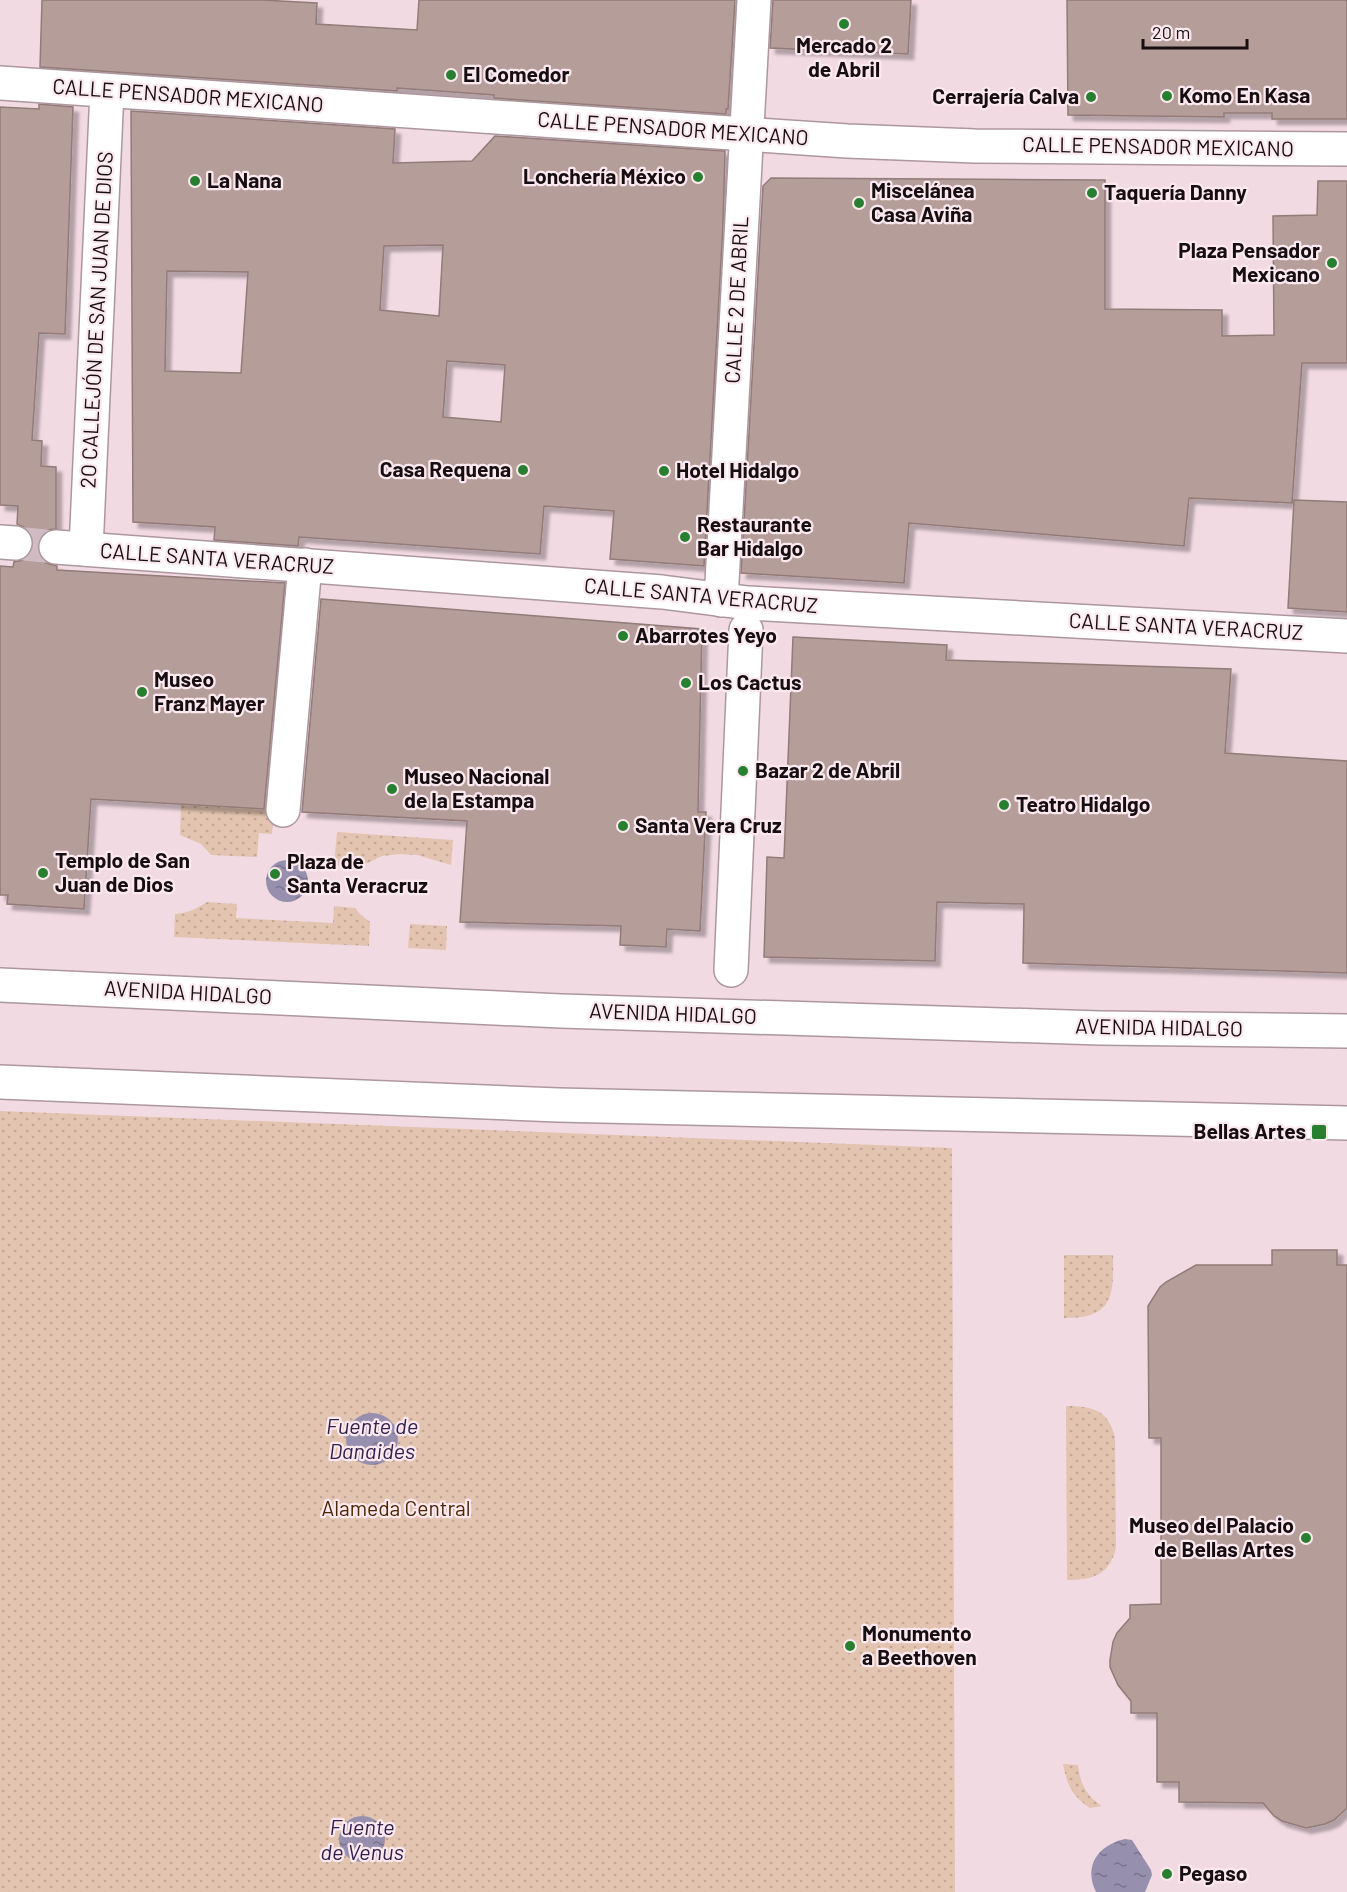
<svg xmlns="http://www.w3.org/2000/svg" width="1347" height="1892" viewBox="0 0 1347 1892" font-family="Barlow,sans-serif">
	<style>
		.park { fill: url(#park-dots) }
		.water { fill: url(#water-ripples) }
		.building { fill: #b59d9a; stroke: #927b78; stroke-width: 1.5; fill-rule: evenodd; filter: url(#shadow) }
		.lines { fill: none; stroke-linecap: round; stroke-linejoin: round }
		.minor-tunnel { stroke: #d1bbc3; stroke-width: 33; stroke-dasharray: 33 16; stroke-linecap: butt }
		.minor-casing { stroke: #ad979e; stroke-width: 36 }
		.major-casing { stroke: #ad979e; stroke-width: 36 }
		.minor { stroke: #fff; stroke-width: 33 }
		.major { stroke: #fff; stroke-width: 33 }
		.poi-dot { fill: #268030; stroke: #fce9ef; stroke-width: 2 }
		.labels { text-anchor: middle; stroke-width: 4.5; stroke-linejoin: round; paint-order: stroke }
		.poi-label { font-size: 21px; font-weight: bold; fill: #160e11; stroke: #fce9ef; text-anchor: start }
		.street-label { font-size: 21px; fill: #160e11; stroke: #fce9ef }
		.park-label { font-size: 21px; fill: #4d2502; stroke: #fce9ef }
		.water-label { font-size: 22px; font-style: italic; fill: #31224c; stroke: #fce9ef }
	</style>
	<defs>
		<pattern id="park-dots" width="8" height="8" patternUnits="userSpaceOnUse" patternTransform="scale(1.5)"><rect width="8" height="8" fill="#e3c4b0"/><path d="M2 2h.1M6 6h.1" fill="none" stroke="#c2a796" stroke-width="1.8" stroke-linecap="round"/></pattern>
		<pattern id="water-ripples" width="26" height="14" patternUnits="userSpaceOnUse" patternTransform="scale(1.5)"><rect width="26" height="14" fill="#978fae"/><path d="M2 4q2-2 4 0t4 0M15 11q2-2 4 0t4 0" fill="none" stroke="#7a738c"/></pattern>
		<filter id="shadow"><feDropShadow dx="5.5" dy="5.5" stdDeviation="1.5" flood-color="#0004"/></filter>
	</defs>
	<rect width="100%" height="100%" fill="#f2dae2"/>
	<g class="park">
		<path d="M 181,804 L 274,810 L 272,834 L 259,833 L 257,857 L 211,855 L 201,844 L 180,835 Z"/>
		<path d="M 337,832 L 453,840 L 451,865 L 417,855 L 400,854 L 382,856 L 359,867 L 334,865 Z"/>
		<path d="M 207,902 L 237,904 L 236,918 L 333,923 L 334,906 L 355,908 L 360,914 L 370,922 L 369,946 L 174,937 L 175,914 C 188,913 196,909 207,902 Z"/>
		<path d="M 410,924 L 447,926 L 446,950 L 408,948 Z"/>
		<path d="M 0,1111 L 952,1148 L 955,1892 L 0,1892 Z"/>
		<path d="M 1064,1255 L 1113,1255 C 1114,1295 1113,1319 1064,1318 Z"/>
		<path d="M 1066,1406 C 1092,1406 1109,1410 1115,1438 L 1116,1547 C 1110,1575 1093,1580 1067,1580 Z"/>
		<path d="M 1063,1764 L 1078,1765 C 1080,1783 1086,1796 1102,1806 L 1090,1808 C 1072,1796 1067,1785 1063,1764 Z"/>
	</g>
	<g class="water">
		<circle cx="287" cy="881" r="21"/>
		<circle cx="372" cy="1439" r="26"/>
		<circle cx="362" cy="1839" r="23"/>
		<path d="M 1125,1839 L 1132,1840 L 1151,1870 L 1152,1875 L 1145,1892 L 1096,1892 C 1083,1866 1098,1845 1125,1839 Z"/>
	</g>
	<g class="building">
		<path d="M 42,0 L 262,0 L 317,3 L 316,24 L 417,30 L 419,0 L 735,0 L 728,109 L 726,109 L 726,114 L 494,98 L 494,95 L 397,88 L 397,91 L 40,67 Z"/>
		<path d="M 773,0 L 911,0 L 908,54 L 770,48 Z"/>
		<path d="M 1067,0 L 1347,0 L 1347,119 L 1272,119 L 1272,113 L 1224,113 L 1224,117 L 1068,115 Z"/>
		<path d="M 39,104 L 73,107 L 65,334 L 39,333 L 32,440 L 42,441 L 41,466 L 56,467 L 56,529 L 47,530 L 40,537 L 37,546 L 39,556 L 46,563 L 57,566 L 57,570 L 285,583 L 264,809 L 91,799 L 84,909 L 7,904 L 8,895 L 0,895 L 0,566 L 13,567 L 14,562 L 23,560 L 30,554 L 34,544 L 32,535 L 26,528 L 17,524 L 18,506 L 0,505 L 0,107 L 39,109 Z"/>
		<path d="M 131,111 L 395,129 L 393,163 L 472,161 L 495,136 L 725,151 L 723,224 L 704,566 L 610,559 L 614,511 L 544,506 L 540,554 L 299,537 L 298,546 L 214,540 L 215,527 L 133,522 ZM 443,245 L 439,316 L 380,310 L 384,246 ZM 167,271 L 248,272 L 241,373 L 165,371 ZM 447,361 L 505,365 L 501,422 L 443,417 Z"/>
		<path d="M 771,178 L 1105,180 L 1105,309 L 1222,310 L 1222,336 L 1274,335 L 1273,216 L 1317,215 L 1318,181 L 1347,181 L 1347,363 L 1302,363 L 1292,503 L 1189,498 L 1184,546 L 909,523 L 904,583 L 741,573 L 763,186 Z"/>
		<path d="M 1294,500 L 1347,502 L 1347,612 L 1288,608 Z"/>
		<path d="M 321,599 L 702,629 L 698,812 L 706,812 L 700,931 L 667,929 L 666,947 L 620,945 L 621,926 L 460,922 L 467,821 L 302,812 Z"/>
		<path d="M 793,637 L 947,645 L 946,660 L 1231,669 L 1225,753 L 1347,761 L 1347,973 L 1023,963 L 1024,904 L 937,902 L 935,961 L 764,957 L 767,857 L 784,858 Z"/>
		<path d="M 1272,1250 L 1337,1250 L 1337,1265 L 1347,1265 L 1347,1808 L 1334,1820 L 1325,1824 L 1306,1828 L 1282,1821 L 1274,1816 L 1263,1803 L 1179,1802 L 1179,1782 L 1157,1782 L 1157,1713 L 1131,1713 L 1131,1701 L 1118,1685 L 1110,1667 L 1110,1660 L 1113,1642 L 1117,1633 L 1130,1618 L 1130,1605 L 1161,1604 L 1161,1438 L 1149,1438 L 1148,1306 L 1160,1287 L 1166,1282 L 1196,1265 L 1272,1265 Z"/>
	</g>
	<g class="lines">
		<path class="minor-tunnel" d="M 15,543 L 56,547"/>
		<g class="minor-casing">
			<g id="minor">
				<path d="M 0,83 L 847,141 L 975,146 L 1347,149"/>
				<path d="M 0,542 L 15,543"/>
				<path d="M 56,547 L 662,592 L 748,603 L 1347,636"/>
				<path d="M 86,549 L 107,91"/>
				<path d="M 721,600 L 754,0"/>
				<path d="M 283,810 L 305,565"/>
				<path d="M 731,970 L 746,630"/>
			</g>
		</g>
		<g class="major-casing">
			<g id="major">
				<path d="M 0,985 L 561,1011 L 1100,1028 L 1347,1031"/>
				<path d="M 0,1082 L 558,1105 L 1347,1123"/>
			</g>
		</g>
		<use href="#minor" class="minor"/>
		<use href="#major" class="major"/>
	</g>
	<g class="poi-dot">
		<circle cx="844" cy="24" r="6"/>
		<circle cx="451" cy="75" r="6"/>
		<circle cx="1167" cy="96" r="6"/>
		<circle cx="1091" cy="97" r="6"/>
		<circle cx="698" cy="177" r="6"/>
		<circle cx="195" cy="181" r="6"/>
		<circle cx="1092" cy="193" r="6"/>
		<circle cx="859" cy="203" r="6"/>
		<circle cx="1332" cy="263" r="6"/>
		<circle cx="523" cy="470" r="6"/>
		<circle cx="664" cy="471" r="6"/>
		<circle cx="685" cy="537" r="6"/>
		<circle cx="623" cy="636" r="6"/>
		<circle cx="686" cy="683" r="6"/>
		<circle cx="142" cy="692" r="6"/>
		<circle cx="743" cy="771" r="6"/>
		<circle cx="392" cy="789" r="6"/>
		<circle cx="1004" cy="805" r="6"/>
		<circle cx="623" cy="826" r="6"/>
		<circle cx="43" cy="873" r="6"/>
		<circle cx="275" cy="874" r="6"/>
		<rect x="1311" y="1124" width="16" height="16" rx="3"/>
		<circle cx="1306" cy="1538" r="6"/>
		<circle cx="850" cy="1646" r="6"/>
		<circle cx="1167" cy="1874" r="6"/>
	</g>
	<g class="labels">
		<g class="poi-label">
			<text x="844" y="53" text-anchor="middle">Mercado 2<tspan x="844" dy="24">de Abril</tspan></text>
			<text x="463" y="82">El Comedor</text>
			<text x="1179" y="103">Komo En Kasa</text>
			<text x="1079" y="104" text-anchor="end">Cerrajería Calva</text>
			<text x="686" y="184" text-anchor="end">Lonchería México</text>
			<text x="207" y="188">La Nana</text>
			<text x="871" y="198">Miscelánea<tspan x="871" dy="24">Casa Aviña</tspan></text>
			<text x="1104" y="200">Taquería Danny</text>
			<text x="1320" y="258" text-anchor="end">Plaza Pensador<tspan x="1320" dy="24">Mexicano</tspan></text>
			<text x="511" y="477" text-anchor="end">Casa Requena</text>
			<text x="676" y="478">Hotel Hidalgo</text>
			<text x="697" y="532">Restaurante<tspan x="697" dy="24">Bar Hidalgo</tspan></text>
			<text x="635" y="643">Abarrotes Yeyo</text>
			<text x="154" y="687">Museo<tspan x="154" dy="24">Franz Mayer</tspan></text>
			<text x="698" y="690">Los Cactus</text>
			<text x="755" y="778">Bazar 2 de Abril</text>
			<text x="404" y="784">Museo Nacional<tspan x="404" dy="24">de la Estampa</tspan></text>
			<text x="1016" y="812">Teatro Hidalgo</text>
			<text x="635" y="833">Santa Vera Cruz</text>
			<text x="55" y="868">Templo de San<tspan x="55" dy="24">Juan de Dios</tspan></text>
			<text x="287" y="869">Plaza de<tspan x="287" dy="24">Santa Veracruz</tspan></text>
			<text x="1306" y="1139" text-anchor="end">Bellas Artes</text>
			<text x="1294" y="1533" text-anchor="end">Museo del Palacio<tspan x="1294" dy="24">de Bellas Artes</tspan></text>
			<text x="862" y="1641">Monumento<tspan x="862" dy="24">a Beethoven</tspan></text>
			<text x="1179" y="1881">Pegaso</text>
		</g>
		<g class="street-label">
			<text transform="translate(188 96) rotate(4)" y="7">CALLE PENSADOR MEXICANO</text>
			<text transform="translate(673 129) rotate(4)" y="7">CALLE PENSADOR MEXICANO</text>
			<text transform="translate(1158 147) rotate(1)" y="7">CALLE PENSADOR MEXICANO</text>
			<text transform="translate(737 300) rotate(-87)" y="7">CALLE 2 DE ABRIL</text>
			<text transform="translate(97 320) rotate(-87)" y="7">2O CALLEJÓN DE SAN JUAN DE DIOS</text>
			<text transform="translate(217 559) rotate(4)" y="7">CALLE SANTA VERACRUZ</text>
			<text transform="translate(701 596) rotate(5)" y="7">CALLE SANTA VERACRUZ</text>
			<text transform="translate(1186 627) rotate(3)" y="7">CALLE SANTA VERACRUZ</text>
			<text transform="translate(188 993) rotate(3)" y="7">AVENIDA HIDALGO</text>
			<text transform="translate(673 1014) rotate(2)" y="7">AVENIDA HIDALGO</text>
			<text transform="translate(1159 1028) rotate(1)" y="7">AVENIDA HIDALGO</text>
		</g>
		<g class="park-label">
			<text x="396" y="1516">Alameda Central</text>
		</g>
		<g class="water-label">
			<text x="372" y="1434">Fuente de<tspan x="372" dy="25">Danaides</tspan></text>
			<text x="362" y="1835">Fuente<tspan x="362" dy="25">de Venus</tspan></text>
		</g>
	</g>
	<path d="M1143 39v9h104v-9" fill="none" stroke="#160e11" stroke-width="3"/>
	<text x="1152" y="39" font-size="18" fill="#160e11" stroke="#fce9ef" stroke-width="4.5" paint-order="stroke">20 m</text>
</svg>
